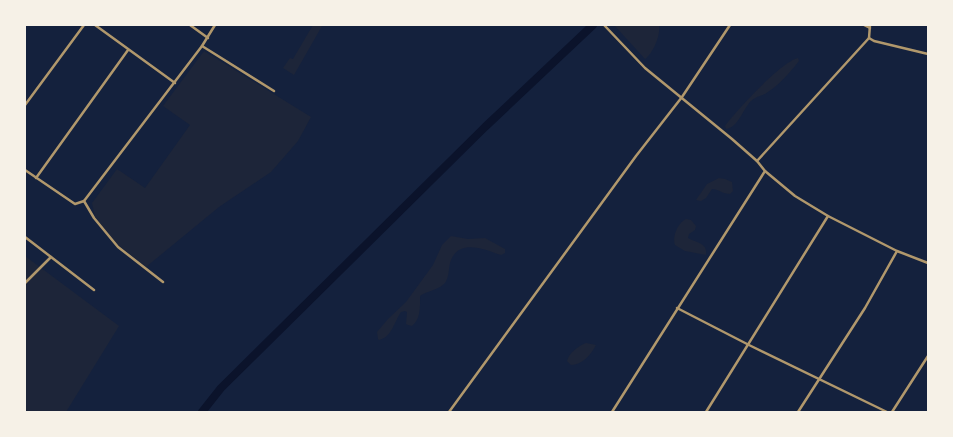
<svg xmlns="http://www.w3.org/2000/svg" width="953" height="437" viewBox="0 0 953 437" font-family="'Nunito Sans',sans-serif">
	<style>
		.green { fill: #1d2539 }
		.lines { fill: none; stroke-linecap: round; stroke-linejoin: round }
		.river { stroke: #0b132b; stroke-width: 8 }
		.minor { stroke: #b1986c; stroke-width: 2.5 }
	</style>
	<rect width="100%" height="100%" fill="#14213d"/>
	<g class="green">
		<path d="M 313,25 L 322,26 L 294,75 L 283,68 L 290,58 L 293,59 Z"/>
		<path d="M 614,25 L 659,25 C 661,36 652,54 645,59 Z"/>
		<path d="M 204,51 L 311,117 L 298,141 L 271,172 L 219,207 L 146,267 L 117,244 L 95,217 L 92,203 L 117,169 L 145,188 L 190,125 L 163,106 Z"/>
		<path d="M 798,58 L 799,61 C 790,73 778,86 765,94 C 760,96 755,97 751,101 C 743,109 738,128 726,129 L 725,126 C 736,111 782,61 798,58 Z"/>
		<path d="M 719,178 L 725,179 L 732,182 L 733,191 L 730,194 C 723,194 718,189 712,189 L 706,198 L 701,201 L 696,200 L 707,184 Z"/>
		<path d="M 686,219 L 691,220 L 696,226 L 695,230 L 689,234 L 688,238 C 697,243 708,243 706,255 L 685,251 L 675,245 C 672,236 678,223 686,219 Z"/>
		<path d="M 451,236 L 468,239 L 485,238 L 505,249 L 505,253 L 501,255 C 486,250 460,238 451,260 C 448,267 450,276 445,283 C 439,290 427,291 420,296 C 420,307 421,318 412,326 L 408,325 L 406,324 L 407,312 L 405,311 L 401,312 C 394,322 392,337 379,340 L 378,339 L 377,332 L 388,319 L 406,302 L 433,265 L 442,245 Z"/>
		<path d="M 25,256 L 119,326 L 66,412 L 25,412 Z"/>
		<path d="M 586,343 L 596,345 C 591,355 582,365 571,365 L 567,361 C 569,353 578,346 586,343 Z"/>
	</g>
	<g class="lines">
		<path class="river" d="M 202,412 L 221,388 L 485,127 L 593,25"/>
		<g class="minor">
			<path d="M 95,25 L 175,83"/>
			<path d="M 190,25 L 208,38"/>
			<path d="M 215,25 L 202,46 L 274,91"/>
			<path d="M 604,25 L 645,68 L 732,139 L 757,161 L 765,171 L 795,196 L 828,216 L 897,251 L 928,263"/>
			<path d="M 864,25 L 870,28"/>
			<path d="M 869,38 L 874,41 L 928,54"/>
			<path d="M 25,105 L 84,25"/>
			<path d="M 757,161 L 869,38 L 870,25"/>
			<path d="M 25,170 L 75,204 L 84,201 L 94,218 L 118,247 L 163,282"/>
			<path d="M 36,178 L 128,50"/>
			<path d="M 84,201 L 202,46"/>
			<path d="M 25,237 L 94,290"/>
			<path d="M 25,283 L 51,257"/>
			<path d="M 677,308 L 749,345 L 887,412"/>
			<path d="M 449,412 L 636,156 L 682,97 L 730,25"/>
			<path d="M 612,412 L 765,171"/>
			<path d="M 706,412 L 828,216"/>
			<path d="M 798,412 L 865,308 L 897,251"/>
			<path d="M 892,412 L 928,356"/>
		</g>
	</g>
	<rect width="953" height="437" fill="none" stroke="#f6f1e7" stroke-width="52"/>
</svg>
